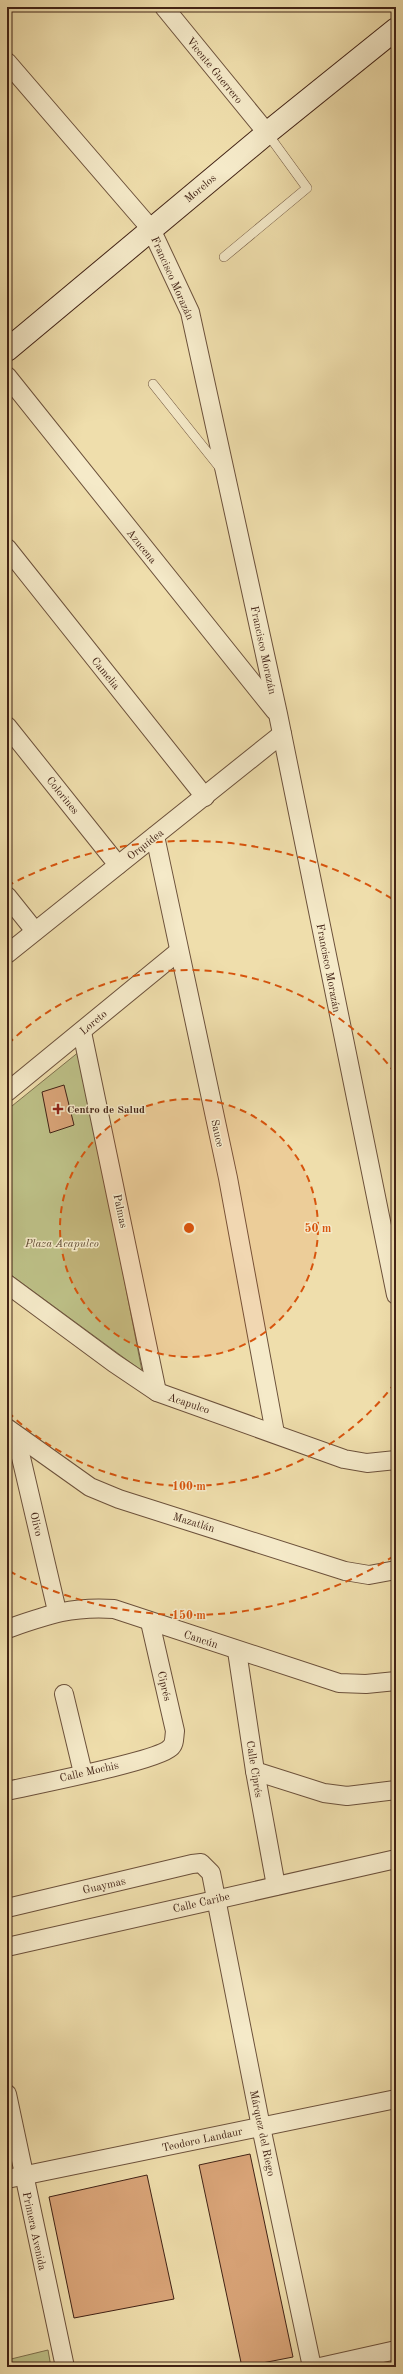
<svg xmlns="http://www.w3.org/2000/svg" width="403" height="2374" viewBox="0 0 403 2374" font-family="'Old Standard TT',serif">
	<style>
		.green { fill: #bdc087; stroke: #7f714e }
		.building { fill: #d9a478; stroke: #412215 }
		.lines { fill: none; stroke-linecap: round; stroke-linejoin: round }
		.lane-casing { stroke: #6c513b; stroke-width: 10 }
		.street-casing { stroke: #6c513b; stroke-width: 20 }
		.secondary-casing { stroke: #412215; stroke-width: 24 }
		.lane { stroke: #f5eac9; stroke-width: 9 }
		.street { stroke: #f5eac9; stroke-width: 18 }
		.secondary { stroke: #f5eac9; stroke-width: 22 }
		.ring { fill: none; stroke: #d7540d; stroke-width: 2; stroke-dasharray: 7 5 }
		.poi-dot { fill: #8f2418; stroke: #f5eac9; stroke-width: 1.5 }
		.labels { text-anchor: middle; stroke-width: 3; stroke-linejoin: round; paint-order: stroke }
		.street-label { font-size: 11px; fill: #412215; stroke: #f5eac9 }
		.poi-label { font-size: 11px; font-weight: bold; fill: #412215; stroke: #f5eac9; text-anchor: start }
		.park-label { font-size: 11px; font-style: italic; fill: #604a32; stroke: #f5eac9 }
		.centre { fill: #d7540d; stroke: #f5eac9; stroke-width: 2 }
		.ring-label { font-size: 12px; text-anchor: middle; font-weight: bold; fill: #d7540d; stroke: #f5eac9; stroke-width: 3; stroke-linejoin: round; paint-order: stroke }
	</style>
	<rect width="100%" height="100%" fill="#efdeac"/>
	<filter id="stains"><feTurbulence type="fractalNoise" baseFrequency=".005" numOctaves="4"/><feColorMatrix values="0 0 0 0 .2 0 0 0 0 .09 0 0 0 0 .02 0 0 0 .5 -.17"/></filter>
	<radialGradient id="worn" r=".72"><stop offset=".6" stop-color="#630" stop-opacity="0"/><stop offset="1" stop-color="#630" stop-opacity=".3"/></radialGradient>
	<g class="green">
		<path d="M 80,1051 L 142,1371 L 7,1272 L 7,1110 Z"/>
		<path d="M 48,2350 L 51,2367 L 7,2367 L 7,2360 Z"/>
	</g>
	<g class="building">
		<path d="M 64,1085 L 74,1125 L 50,1133 L 42,1092 Z"/>
		<path d="M 250,2154 L 293,2357 L 242,2367 L 199,2165 Z"/>
		<path d="M 147,2175 L 174,2299 L 74,2318 L 49,2197 Z"/>
	</g>
	<g class="lines">
		<g class="lane-casing">
			<g id="lane">
				<path d="M 224,257 L 307,188 L 267,133"/>
				<path d="M 153,384 L 220,468"/>
			</g>
		</g>
		<g class="street-casing">
			<g id="street">
				<path d="M 164,7 L 267,133"/>
				<path d="M 7,62 L 151,229 L 190,312 L 278,714 L 396,1295"/>
				<path d="M 7,376 L 275,711"/>
				<path d="M 7,548 L 205,797"/>
				<path d="M 7,726 L 118,865"/>
				<path d="M 155,836 L 228,1178 L 275,1433"/>
				<path d="M 7,896 L 35,931"/>
				<path d="M 7,954 L 282,734"/>
				<path d="M 82,1032 L 157,1392"/>
				<path d="M 7,1092 L 179,951"/>
				<path d="M 7,1284 L 114,1363 L 157,1392 L 344,1459 L 367,1463 L 396,1460"/>
				<path d="M 7,1428 L 90,1487 L 119,1499 L 345,1571 L 369,1575 L 396,1570"/>
				<path d="M 16,1436 L 57,1611"/>
				<path d="M 7,1629 C 47,1615 71,1606 114,1609 L 339,1683 L 366,1684 L 396,1681"/>
				<path d="M 237,1651 L 255,1771 L 276,1886"/>
				<path d="M 64,1694 L 83,1773"/>
				<path d="M 255,1771 L 324,1793 L 347,1796 L 396,1790"/>
				<path d="M 7,1791 C 33,1785 157,1761 170,1748 C 175,1744 174,1738 175,1731 L 150,1622"/>
				<path d="M 7,1908 L 192,1864 L 201,1863 L 211,1873 L 261,2127 L 312,2367"/>
				<path d="M 7,1947 L 396,1859"/>
				<path d="M 7,2094 L 65,2367"/>
				<path d="M 7,2179 L 396,2099"/>
				<path d="M 320,2367 L 396,2350"/>
			</g>
		</g>
		<g class="secondary-casing">
			<path id="secondary" d="M 7,350 L 267,133 L 396,29"/>
		</g>
		<use href="#lane" class="lane"/>
		<use href="#street" class="street"/>
		<use href="#secondary" class="secondary"/>
	</g>
	<circle cx="189" cy="1228" r="129" fill="#d7540d" fill-opacity=".12"/>
	<g class="ring">
		<circle cx="189" cy="1228" r="129"/>
		<path d="M395 1383A258 258 0 0 1 8 1412M8 1044A258 258 0 0 1 395 1073"/>
		<path d="M394 1556A387 387 0 0 1 7 1570M7 886A387 387 0 0 1 394 900"/>
	</g>
	<path class="poi-dot" d="M56 1103h4v4h4v4h-4v4h-4v-4h-4v-4h4z"/>
	<g class="labels">
		<g class="street-label">
			<text transform="translate(215 70) rotate(51)" y="4">Vicente Guerrero</text>
			<text transform="translate(200 188) rotate(-40)" y="4">Morelos</text>
			<text transform="translate(173 278) rotate(66)" y="4">Francisco Morazán</text>
			<text transform="translate(142 546) rotate(51)" y="4">Azucena</text>
			<text transform="translate(264 650) rotate(78)" y="4">Francisco Morazán</text>
			<text transform="translate(106 673) rotate(51)" y="4">Camelia</text>
			<text transform="translate(63 795) rotate(51)" y="4">Colorines</text>
			<text transform="translate(145 844) rotate(-38)" y="4">Orquídea</text>
			<text transform="translate(329 968) rotate(79)" y="4">Francisco Morazán</text>
			<text transform="translate(93 1022) rotate(-40)" y="4">Loreto</text>
			<text transform="translate(218 1133) rotate(78)" y="4">Sauce</text>
			<text transform="translate(121 1211) rotate(78)" y="4">Palmas</text>
			<text transform="translate(189 1403) rotate(19)" y="4">Acapulco</text>
			<text transform="translate(194 1522) rotate(17)" y="4">Mazatlán</text>
			<text transform="translate(37 1524) rotate(77)" y="4">Olivo</text>
			<text transform="translate(201 1639) rotate(18)" y="4">Cancún</text>
			<text transform="translate(165 1686) rotate(77)" y="4">Ciprés</text>
			<text transform="translate(255 1769) rotate(81)" y="4">Calle Ciprés</text>
			<text transform="translate(89 1771) rotate(-13)" y="4">Calle Mochis</text>
			<text transform="translate(104 1885) rotate(-13)" y="4">Guaymas</text>
			<text transform="translate(201 1902) rotate(-13)" y="4">Calle Caribe</text>
			<text transform="translate(263 2133) rotate(78)" y="4">Márquez del Riego</text>
			<text transform="translate(202 2139) rotate(-12)" y="4">Teodoro Landaur</text>
			<text transform="translate(35 2231) rotate(78)" y="4">Primera Avenida</text>
		</g>
		<g class="poi-label">
			<text x="67" y="1113">Centro de Salud</text>
		</g>
		<g class="park-label">
			<text x="62" y="1247">Plaza Acapulco</text>
		</g>
	</g>
	<circle cx="189" cy="1228" r="6" class="centre"/>
	<g class="ring-label">
		<text x="318" y="1232">50 m</text>
		<text x="189" y="1490">100 m</text>
		<text x="189" y="1619">150 m</text>
	</g>
	<rect width="403" height="2374" fill="none" stroke="#efdeac" stroke-width="24"/>
	<rect x="8" y="8" width="387" height="2358" fill="none" stroke="#412215" stroke-width="2"/>
	<rect x="12" y="12" width="379" height="2350" fill="none" stroke="#412215"/>
	<rect width="100%" height="100%" filter="url(#stains)"/>
	<rect width="100%" height="100%" fill="url(#worn)"/>
</svg>
